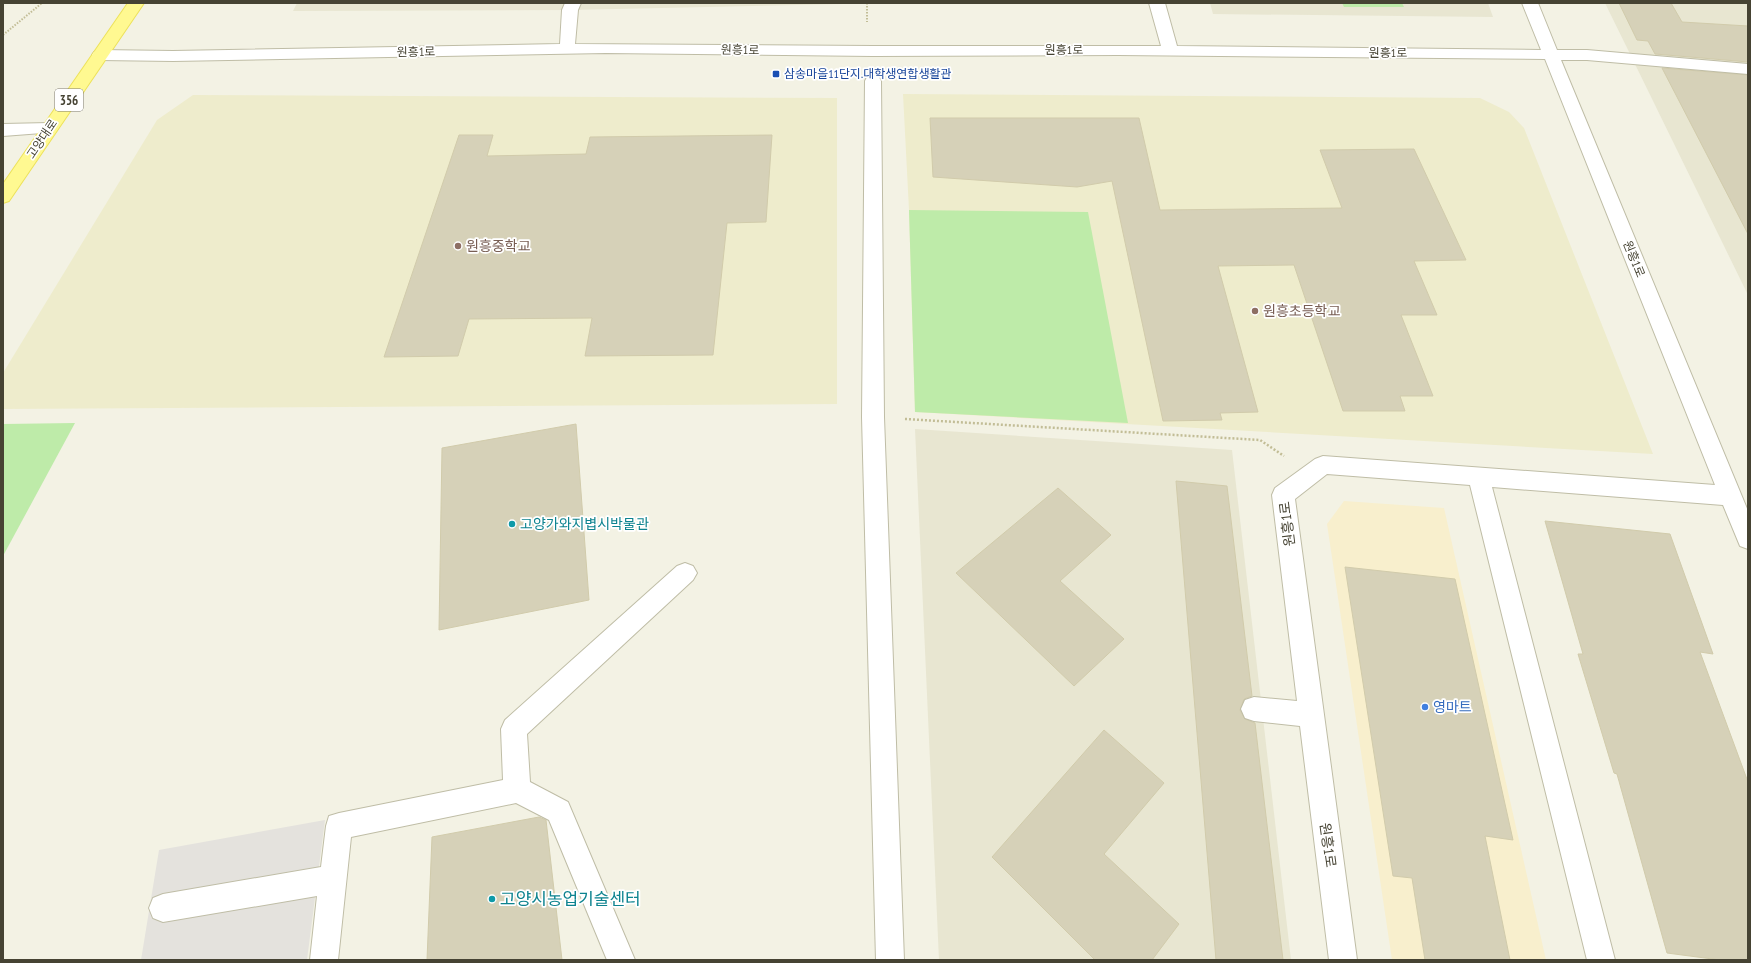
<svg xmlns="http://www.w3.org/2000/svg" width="1751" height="963" viewBox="0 0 1751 963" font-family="'PT Sans Narrow','Noto Sans KR',sans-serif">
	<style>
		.residential { fill: #e8e6d1 }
		.commercial { fill: #f8efcd }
		.education { fill: #eeeccc }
		.green { fill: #beeba9 }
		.parking { fill: #e4e2dd }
		.building { fill: #d6d1b8; stroke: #d1cbab }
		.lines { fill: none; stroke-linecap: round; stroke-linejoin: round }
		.minor-casing { stroke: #bfbda6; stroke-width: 2 }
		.major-casing { stroke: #ede259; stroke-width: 2 }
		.path-far1 { stroke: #c2bd96; stroke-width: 2; stroke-dasharray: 1.5 1.5; stroke-linecap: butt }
		.path { stroke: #c2bd96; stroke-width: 2.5; stroke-dasharray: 2 2; stroke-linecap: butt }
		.minor { fill: #fff; fill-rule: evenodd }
		.major { fill: #fff991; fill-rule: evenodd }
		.transit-dot { fill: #1a4fb4; stroke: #fff; stroke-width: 1.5 }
		.education-dot { fill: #8d6e63; stroke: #fff; stroke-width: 1.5 }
		.culture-dot { fill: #0f9aa8; stroke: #fff; stroke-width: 1.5 }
		.shop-dot { fill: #3f7fe0; stroke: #fff; stroke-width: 1.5 }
		.labels { text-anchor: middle; stroke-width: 3.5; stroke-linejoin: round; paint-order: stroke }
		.far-street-label { font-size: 12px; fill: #464333; stroke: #fff }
		.far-transit-label { font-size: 12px; fill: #164399; stroke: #fff; text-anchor: start }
		.shield { fill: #fff; stroke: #7e7b70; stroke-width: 1 }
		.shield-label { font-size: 13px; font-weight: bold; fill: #464333 }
		.education-label { font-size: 14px; fill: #785e54; stroke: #fff; text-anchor: start }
		.culture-label { font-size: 14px; fill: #0d838f; stroke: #fff; text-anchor: start }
		.street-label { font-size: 14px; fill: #464333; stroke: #fff }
		.shop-label { font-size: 14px; fill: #366cbe; stroke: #fff; text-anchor: start }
		.near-culture-label { font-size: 17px; fill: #0d838f; stroke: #fff; text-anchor: start }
	</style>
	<rect width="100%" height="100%" fill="#f3f2e4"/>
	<g class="residential">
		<path d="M 297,3 L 844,3 L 844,4 L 570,10 L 293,11 Z"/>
		<path d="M 1210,3 L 1488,3 L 1493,17 L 1213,14 Z"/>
		<path d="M 1605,3 L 1748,3 L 1748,295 L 1632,58 Z"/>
		<path d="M 915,429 L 1232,450 L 1291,960 L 939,960 Z"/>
	</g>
	<path class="commercial" d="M 1344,501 L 1444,508 L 1546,960 L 1392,960 L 1327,524 Z"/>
	<g class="education">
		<path d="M 903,94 L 1480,98 L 1509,112 L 1524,128 L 1653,454 L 915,412 L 909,210 Z"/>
		<path d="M 193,95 L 837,98 L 837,404 L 3,409 L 3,373 L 157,120 Z"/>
	</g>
	<g class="green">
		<path d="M 1342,3 L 1402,3 L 1404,7 L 1344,7 Z"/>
		<path d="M 909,210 L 1088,212 L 1128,423 L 915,412 Z"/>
		<path d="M 75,423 L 3,556 L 3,424 Z"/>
	</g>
	<path class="parking" d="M 325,820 L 307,960 L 141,960 L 159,850 Z"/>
	<g class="building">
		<path d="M 1619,3 L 1671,3 L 1682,22 L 1748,26 L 1748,62 L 1655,54 L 1648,41 L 1637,40 Z"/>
		<path d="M 1662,68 L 1748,75 L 1748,234 Z"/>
		<path d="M 930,118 L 1139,118 L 1160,210 L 1342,208 L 1320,150 L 1414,149 L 1466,260 L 1414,261 L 1437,315 L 1401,315 L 1433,396 L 1400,396 L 1405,411 L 1343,411 L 1294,265 L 1218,266 L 1258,412 L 1220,413 L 1222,420 L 1163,421 L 1112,181 L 1077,187 L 933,177 Z"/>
		<path d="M 459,135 L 493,135 L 487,156 L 586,154 L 590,137 L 772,135 L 766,222 L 727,223 L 713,355 L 585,356 L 592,318 L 469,319 L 458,356 L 384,357 Z"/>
		<path d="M 576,424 L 589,600 L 439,630 L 442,448 Z"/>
		<path d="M 1176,481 L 1227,486 L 1252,696 L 1244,699 L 1240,710 L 1245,719 L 1255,723 L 1283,960 L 1216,960 Z"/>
		<path d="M 1058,488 L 1111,535 L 1060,581 L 1124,639 L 1074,686 L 956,573 Z"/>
		<path d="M 1545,521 L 1670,534 L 1713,654 L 1700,652 L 1748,782 L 1748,960 L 1720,960 L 1667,953 L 1617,774 L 1614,773 L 1578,654 L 1583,654 Z"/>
		<path d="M 1345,567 L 1455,579 L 1513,840 L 1485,836 L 1510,960 L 1425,960 L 1412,878 L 1393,876 Z"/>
		<path d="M 1104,730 L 1164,783 L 1104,854 L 1179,924 L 1152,960 L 1095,960 L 992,857 Z"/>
		<path d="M 539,817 L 546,820 L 562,960 L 427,960 L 432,837 Z"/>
	</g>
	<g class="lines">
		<g class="minor-casing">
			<g id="minor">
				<path d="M 565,3 L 581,3 L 578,10 L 575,44 L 873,46 L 1161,46 L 1149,3 L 1165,3 L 1177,46 L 1541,50 L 1522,3 L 1538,3 L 1557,50 L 1587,50 L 1748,64 L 1748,74 L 1587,60 L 1561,60 L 1748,511 L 1748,549 L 1740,546 L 1723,505 L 1492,487 L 1615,960 L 1587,960 L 1470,485 L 1327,474 L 1295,499 L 1357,960 L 1329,960 L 1300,726 L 1254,721 L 1245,718 L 1241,709 L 1245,700 L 1254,697 L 1297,701 L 1272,495 L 1275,488 L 1315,459 L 1323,456 L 1715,485 L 1545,59 L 1118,55 L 873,56 L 606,53 L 173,61 L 100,60 L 94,58 L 92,55 L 94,52 L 100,50 L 173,51 L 560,44 L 562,10 Z"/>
				<path d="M 873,76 L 879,77 L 881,81 L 884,417 L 904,960 L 876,960 L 862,417 L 865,81 L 867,77 Z"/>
				<path d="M 49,123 L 55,124 L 57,128 L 55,132 L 3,136 L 3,124 Z"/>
				<path d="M 685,563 L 693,566 L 697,573 L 693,580 L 527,734 L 530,782 L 568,802 L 635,960 L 607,960 L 549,820 L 516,803 L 351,837 L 338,960 L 310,960 L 317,896 L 163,922 L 153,918 L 149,908 L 153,898 L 163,894 L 321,867 L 326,826 L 329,816 L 339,813 L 503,780 L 501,729 L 505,720 L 677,566 Z"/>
			</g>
		</g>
		<g class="major-casing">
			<path id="major" d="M 128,3 L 144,3 L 9,201 L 3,203 L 3,184 Z"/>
		</g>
		<g class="path-far1">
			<path d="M 867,3 L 867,22"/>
			<path d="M 3,35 L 42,3"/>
		</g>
		<path class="path" d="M 905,419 L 1260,440 L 1284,456"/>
		<use href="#minor" class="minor"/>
		<use href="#major" class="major"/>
	</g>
	<rect class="transit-dot" x="772" y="70" width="8" height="8" rx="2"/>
	<g class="education-dot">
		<circle cx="458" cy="246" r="4"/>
		<circle cx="1255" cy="311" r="4"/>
	</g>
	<g class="culture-dot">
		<circle cx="512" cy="524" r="4"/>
		<circle cx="492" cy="899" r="4"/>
	</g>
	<circle class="shop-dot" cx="1425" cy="707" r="4"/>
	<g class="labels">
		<g class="far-street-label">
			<text transform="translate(740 50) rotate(1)" y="4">원흥1로</text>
			<text x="1064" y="54">원흥1로</text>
			<text transform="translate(416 52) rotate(-1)" y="4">원흥1로</text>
			<text x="1388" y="57">원흥1로</text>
			<text transform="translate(42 139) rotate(-56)" y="4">고양대로</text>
			<text transform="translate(1634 259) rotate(68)" y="4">원흥1로</text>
		</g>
		<g class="far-transit-label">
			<text x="784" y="78">삼송마을11단지.대학생연합생활관</text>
		</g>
		<rect class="shield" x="55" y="89" width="28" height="22" rx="3"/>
		<g class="shield-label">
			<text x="69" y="105">356</text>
		</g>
		<g class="education-label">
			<text x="466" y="251">원흥중학교</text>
			<text x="1263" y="316">원흥초등학교</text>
		</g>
		<g class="culture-label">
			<text x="520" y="529">고양가와지볍시박물관</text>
		</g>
		<g class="street-label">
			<text transform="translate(1287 524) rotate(-97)" y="5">원흥1로</text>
			<text transform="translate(1328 845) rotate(82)" y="5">원흥1로</text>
		</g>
		<g class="shop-label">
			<text x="1433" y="712">영마트</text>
		</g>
		<g class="near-culture-label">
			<text x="500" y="905">고양시농업기술센터</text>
		</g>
	</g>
	<rect width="1751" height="963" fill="none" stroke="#464333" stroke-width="8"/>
</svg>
